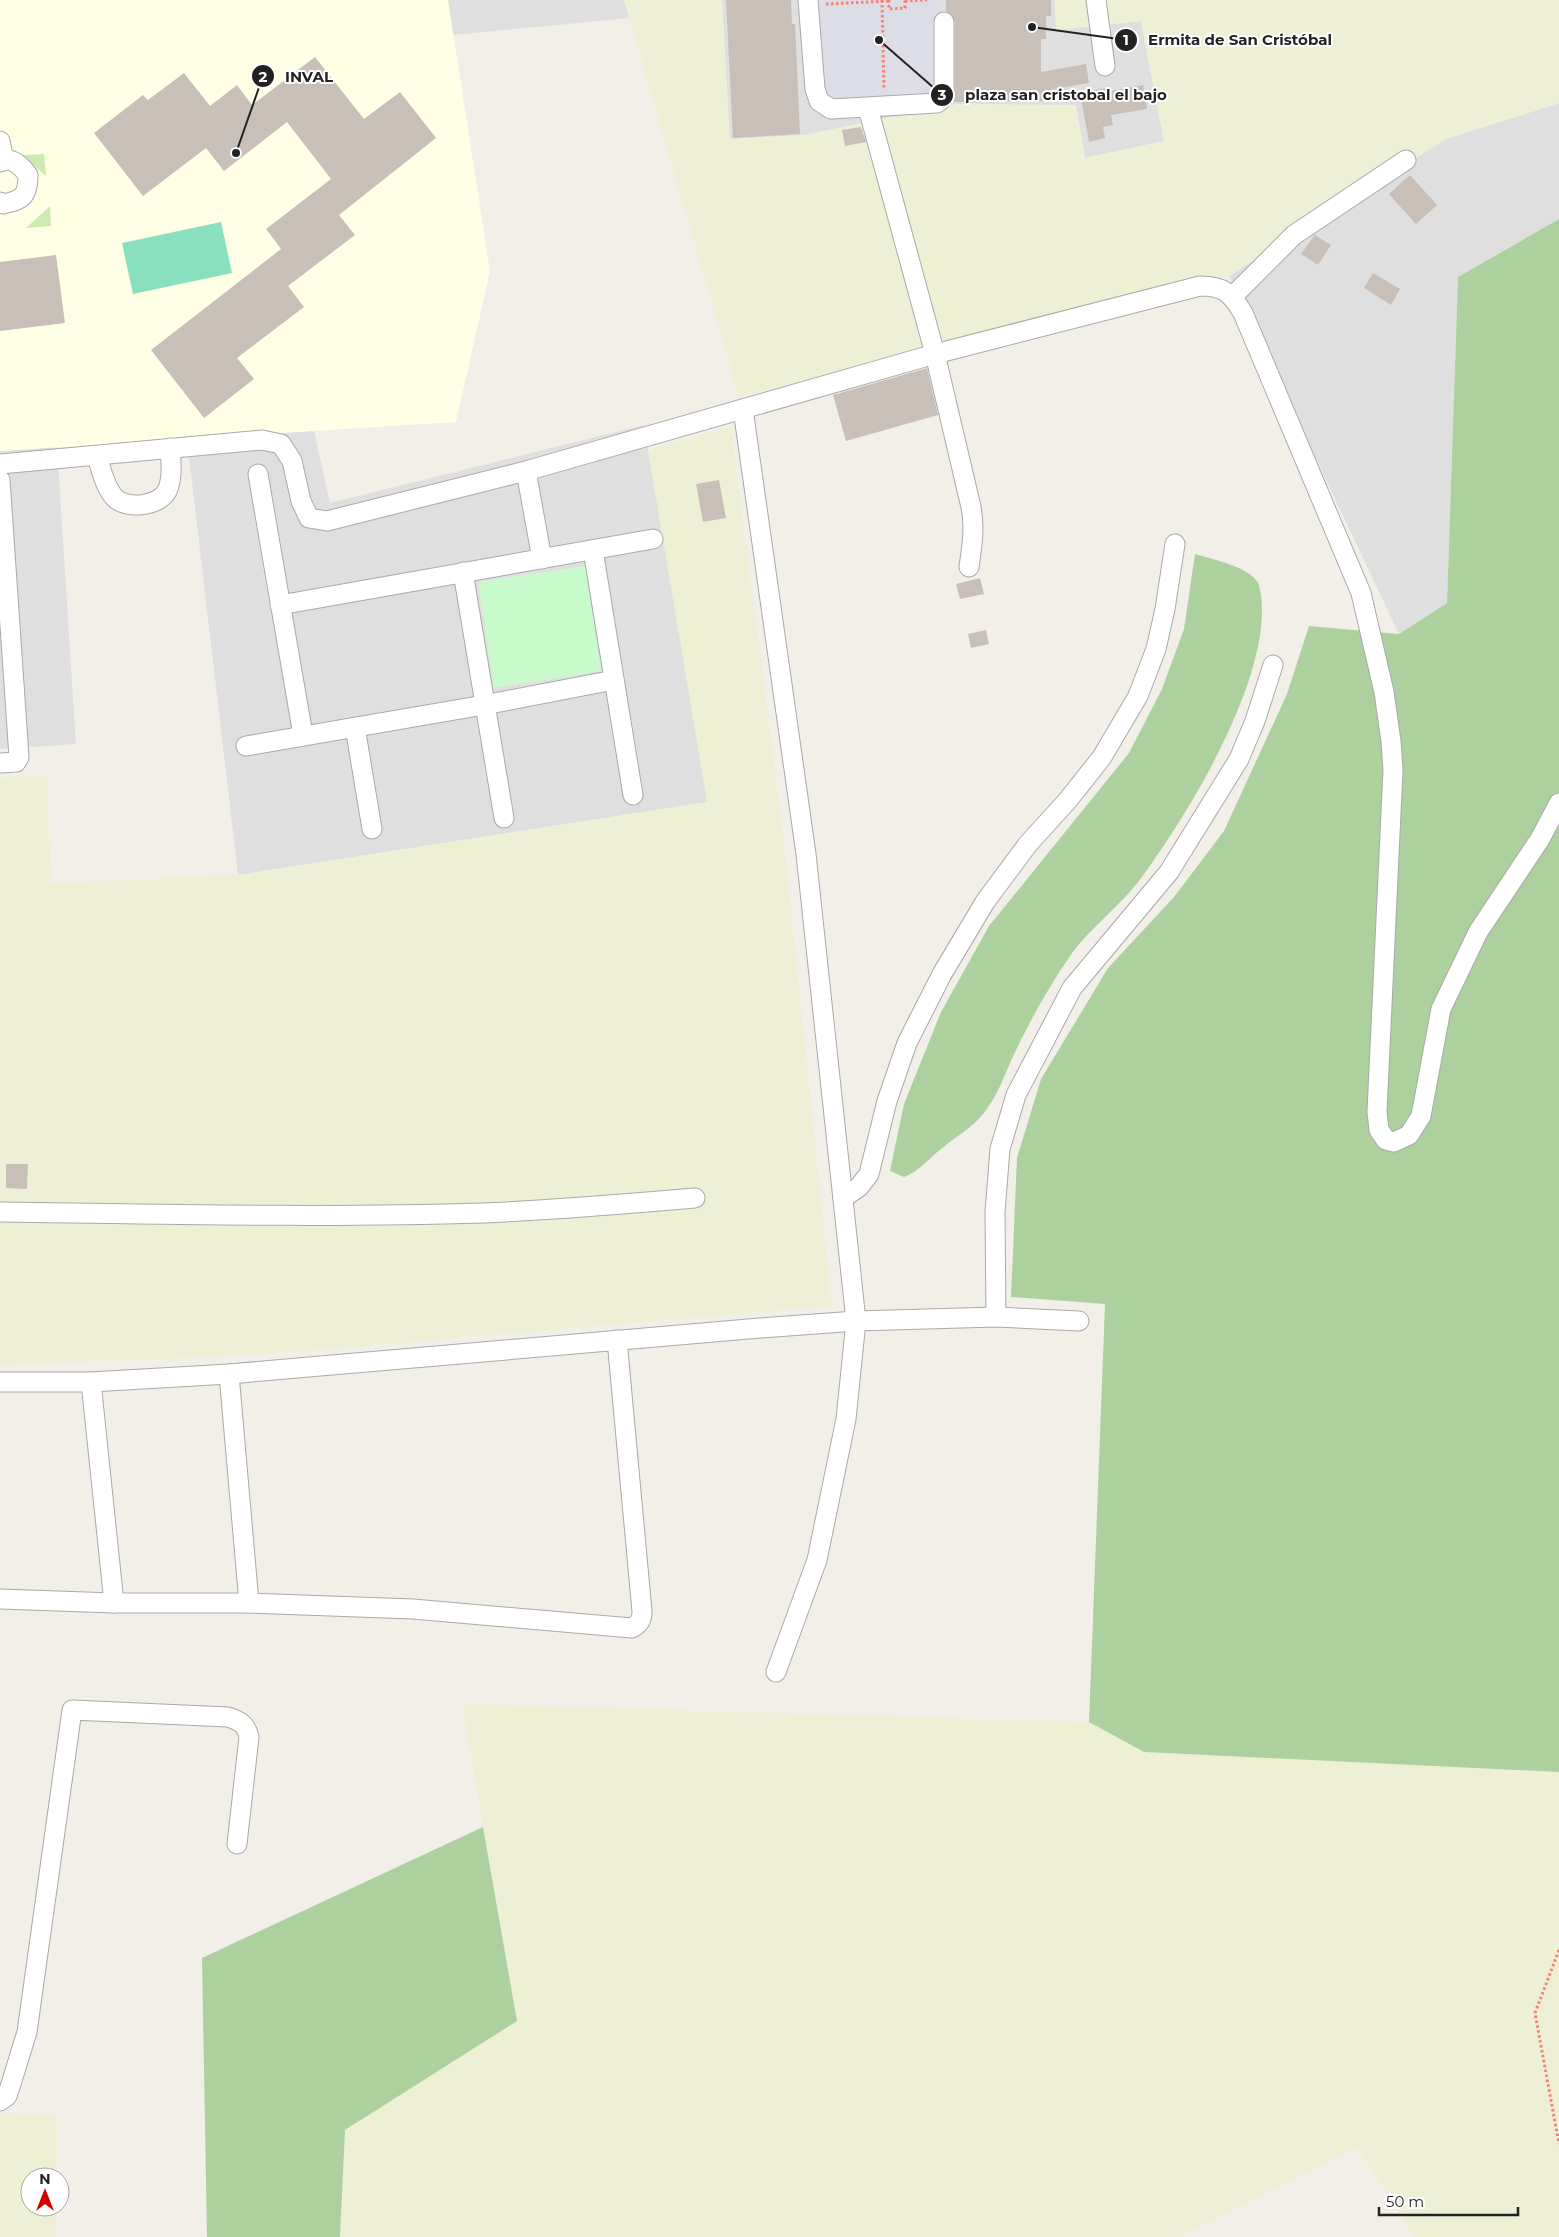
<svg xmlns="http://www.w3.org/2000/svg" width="1559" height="2237" viewBox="0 0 1559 2237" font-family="Montserrat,sans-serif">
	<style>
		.residential { fill: #e0dfdf }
		.education { fill: #ffffe5 }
		.farmland { fill: #eef0d5 }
		.grass { fill: #cdebb0 }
		.forest { fill: #add19e }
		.park { fill: #c8facc }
		.pitch { fill: #88e0be }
		.plaza { fill: #dddde8 }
		.building { fill: #c7bfb8 }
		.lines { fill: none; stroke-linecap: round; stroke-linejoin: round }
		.minor-casing { stroke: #a9a9a9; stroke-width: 21 }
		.path { stroke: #fa8072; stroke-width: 3; stroke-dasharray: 2.5 2.5; stroke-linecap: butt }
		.minor { stroke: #fff; stroke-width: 19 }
		.leader { fill: none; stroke: #222; stroke-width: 2 }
		.callout-dot { fill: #222; stroke: #fff; stroke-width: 2 }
		.mark-label { font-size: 15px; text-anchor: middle; font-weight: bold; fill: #fff }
		.callout-label { font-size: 15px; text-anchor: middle; font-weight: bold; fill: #222; stroke: #fff; stroke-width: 4; stroke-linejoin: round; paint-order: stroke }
	</style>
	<rect width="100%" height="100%" fill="#f2efe9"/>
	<g class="residential">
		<path d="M 448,0 L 624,0 L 630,18 L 453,35 Z"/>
		<path d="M 722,0 L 1055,0 L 1056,30 L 1141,21 L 1164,141 L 1085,158 L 1076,106 L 958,104 L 804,135 L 729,139 Z"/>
		<path d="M 1559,103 L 1559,219 L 1458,277 L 1447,603 L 1399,634 L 1229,276 L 1446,139 Z"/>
		<path d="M 644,425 L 708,802 L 238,875 L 187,439 L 314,431 L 330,503 Z"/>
		<path d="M 57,447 L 76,744 L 0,749 L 0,451 Z"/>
	</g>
	<path class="education" d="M 0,0 L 448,0 L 490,271 L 456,422 L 0,451 Z"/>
	<g class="farmland">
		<path d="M 624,0 L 722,0 L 730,139 L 804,135 L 958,104 L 1076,105 L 1085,158 L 1164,141 L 1141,21 L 1056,30 L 1055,0 L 1559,0 L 1559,103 L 1446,139 L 1229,276 L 739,397 Z"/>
		<path d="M 731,427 L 783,833 L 832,1306 L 306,1351 L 173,1359 L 0,1364 L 0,778 L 47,774 L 51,883 L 238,875 L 707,802 L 648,450 Z"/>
		<path d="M 462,1704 L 1089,1722 L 1144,1752 L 1559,1772 L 1559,2237 L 1414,2237 L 1357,2147 L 1180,2237 L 340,2237 L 345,2130 L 517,2021 Z"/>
		<path d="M 0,2113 L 57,2115 L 57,2177 L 30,2177 L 30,2207 L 56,2207 L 56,2237 L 0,2237 Z"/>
	</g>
	<g class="grass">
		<path d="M 44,154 L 46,176 L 22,155 Z"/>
		<path d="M 50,207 L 51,226 L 26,228 L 49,207 Z"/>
	</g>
	<g class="forest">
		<path d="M 1559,219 L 1559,1772 L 1144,1752 L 1089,1722 L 1105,1304 L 1011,1297 L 1017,1158 L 1041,1079 L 1108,968 L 1174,897 L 1224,831 L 1287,694 L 1309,626 L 1399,634 L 1447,603 L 1458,277 Z"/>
		<path d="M 1195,554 C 1212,559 1250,567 1258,583 C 1261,591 1262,602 1262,611 C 1262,691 1189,813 1142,877 C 1120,907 1089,928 1068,959 C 1049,987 1032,1017 1017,1048 C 1006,1070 999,1095 983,1114 C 971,1129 955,1137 941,1149 C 927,1160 921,1170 904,1177 L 890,1171 L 904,1104 L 941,1012 L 989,926 L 1129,753 L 1162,689 L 1184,629 Z"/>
		<path d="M 483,1827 L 517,2021 L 345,2130 L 340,2237 L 207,2237 L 202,1958 Z"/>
	</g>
	<path class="park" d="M 585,566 L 601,671 L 494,688 L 478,582 Z"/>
	<path class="pitch" d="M 221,222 L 232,273 L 133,294 L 122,243 Z"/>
	<path class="plaza" d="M 817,0 L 937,0 L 938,84 L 934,93 L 888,98 L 840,99 L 830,94 L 823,79 Z"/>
	<g class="building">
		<path d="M 726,0 L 791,0 L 792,24 L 795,24 L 800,134 L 733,138 Z"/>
		<path d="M 946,0 L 1051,0 L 1051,16 L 1046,16 L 1046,39 L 1041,39 L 1041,72 L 1086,64 L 1089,83 L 1050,90 L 1050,101 L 953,102 L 955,92 L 955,22 L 953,16 L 946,11 Z"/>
		<path d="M 315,57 L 364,119 L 400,92 L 436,138 L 339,215 L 355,235 L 288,286 L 304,307 L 237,358 L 254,379 L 204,418 L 151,350 L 281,249 L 266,229 L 331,179 L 287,122 L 224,171 L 206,148 L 143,196 L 94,133 L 143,95 L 148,100 L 184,73 L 210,106 L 237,85 L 252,105 Z"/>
		<path d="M 1143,85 L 1147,109 L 1111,115 L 1113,125 L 1103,127 L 1105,138 L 1089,142 L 1080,93 L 1106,88 L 1106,92 Z"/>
		<path d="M 861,127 L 866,142 L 845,146 L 842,130 Z"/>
		<path d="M 1410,175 L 1437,205 L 1416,224 L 1389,194 Z"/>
		<path d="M 1315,235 L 1331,245 L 1318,265 L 1301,254 Z"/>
		<path d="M 56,255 L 65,323 L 0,331 L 0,262 Z"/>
		<path d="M 1373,273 L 1400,289 L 1391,305 L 1364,288 Z"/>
		<path d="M 927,368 L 938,415 L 846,441 L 833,395 Z"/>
		<path d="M 719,480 L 726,518 L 703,522 L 696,484 Z"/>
		<path d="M 980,578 L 984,594 L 960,599 L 956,584 Z"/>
		<path d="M 986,630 L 989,644 L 971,648 L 968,634 Z"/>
		<path d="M 6,1164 L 28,1164 L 27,1189 L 6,1188 Z"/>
	</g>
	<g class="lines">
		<g class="minor-casing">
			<g id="minor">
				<path d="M 808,0 L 815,89 L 819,101 L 831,109 L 937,103 L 942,99 L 944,92 L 944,22"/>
				<path d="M 1096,0 L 1105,66"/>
				<path d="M 868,108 L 935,354 L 971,507 C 975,528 972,546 969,567"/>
				<path d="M 0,141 L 4,160"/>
				<path d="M 0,162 C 12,156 21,166 28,175 C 28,196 23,200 3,204 L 0,202"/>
				<path d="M 1233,296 L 1294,235 L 1406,160"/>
				<path d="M 743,409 L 806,854 L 856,1321 L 846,1419 L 817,1560 L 776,1672"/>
				<path d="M 97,456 C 101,469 105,488 115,498 C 127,510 159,506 167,491 C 173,478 171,462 170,448"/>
				<path d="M 0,464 L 262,440 L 281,444 L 292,461 L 301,501 L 309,518 L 327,521 L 526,471 L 935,354 L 1200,286 C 1224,286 1231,293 1243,313 L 1361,593 L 1384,692 L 1391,741 L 1393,770 L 1377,1112 L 1379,1130 L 1386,1140 L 1394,1142 L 1409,1135 L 1421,1116 L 1441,1009 L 1478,932 L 1540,839 L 1559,803"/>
				<path d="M 526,471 L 542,559"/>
				<path d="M 258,474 L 303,735"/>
				<path d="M 0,480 L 19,757 L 16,762 L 0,763"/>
				<path d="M 593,550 L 633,795"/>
				<path d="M 463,572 L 504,818"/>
				<path d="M 280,605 L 653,539"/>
				<path d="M 355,727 L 372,829"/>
				<path d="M 246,746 L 484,705 L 614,680"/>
				<path d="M 843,1198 L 859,1187 L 869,1174 L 887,1101 L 907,1043 L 942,974 L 985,902 L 1028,844 L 1068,800 L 1102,757 L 1138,696 L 1156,649 L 1165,609 L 1175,544"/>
				<path d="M 0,1212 C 161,1214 323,1218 484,1213 C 554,1210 625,1204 695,1198"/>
				<path d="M 996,1317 L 995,1212 L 1000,1149 L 1016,1095 L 1072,988 L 1169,872 L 1239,759 L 1255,721 L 1273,665"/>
				<path d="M 229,1374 L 249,1603"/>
				<path d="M 0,1382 L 91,1382 L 229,1374 L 760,1328 L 856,1321 L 996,1317 L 1079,1321"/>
				<path d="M 91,1382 L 114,1603"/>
				<path d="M 0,1599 L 114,1603 L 249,1603 L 413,1609 L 632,1628 C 640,1623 642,1620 642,1611 L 617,1340"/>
				<path d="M 0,2101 L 7,2096 L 11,2084 L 27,2032 L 72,1710 L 228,1717 C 240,1721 246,1724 249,1737 L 237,1844"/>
			</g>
		</g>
		<g class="path">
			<path d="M 882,0 L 884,89"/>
			<path d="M 889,0 L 889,9 L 905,8 L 905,0"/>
			<path d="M 905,1 L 927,0"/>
			<path d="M 826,4 L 889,1"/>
			<path d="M 1559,1950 L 1535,2013 L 1559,2144"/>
		</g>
		<use href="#minor" class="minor"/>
	</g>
	<path class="leader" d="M1032 27L1126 40M236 153L263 76M879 40L942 95"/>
	<g class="callout-dot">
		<circle cx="1032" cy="27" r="5"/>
		<circle cx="236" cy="153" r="5"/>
		<circle cx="879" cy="40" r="5"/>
		<circle cx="1126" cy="40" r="12"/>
		<circle cx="263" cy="76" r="12"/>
		<circle cx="942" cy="95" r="12"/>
	</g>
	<g class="mark-label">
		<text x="1126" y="45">1</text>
		<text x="263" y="82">2</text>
		<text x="942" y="100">3</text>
	</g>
	<g class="callout-label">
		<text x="1240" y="45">Ermita de San Cristóbal</text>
		<text x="309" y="82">INVAL</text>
		<text x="1066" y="100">plaza san cristobal el bajo</text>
	</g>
	<g transform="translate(45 2192)"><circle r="24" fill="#ffffff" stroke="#a7a7a7"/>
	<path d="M0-4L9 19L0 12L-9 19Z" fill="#d40000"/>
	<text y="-8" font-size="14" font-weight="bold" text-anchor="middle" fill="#222222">N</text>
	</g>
	<path d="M1379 2207v8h139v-8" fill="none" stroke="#222222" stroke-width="2.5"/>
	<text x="1386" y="2207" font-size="15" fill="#222222" stroke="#ffffff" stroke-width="4" paint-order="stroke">50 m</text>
</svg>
